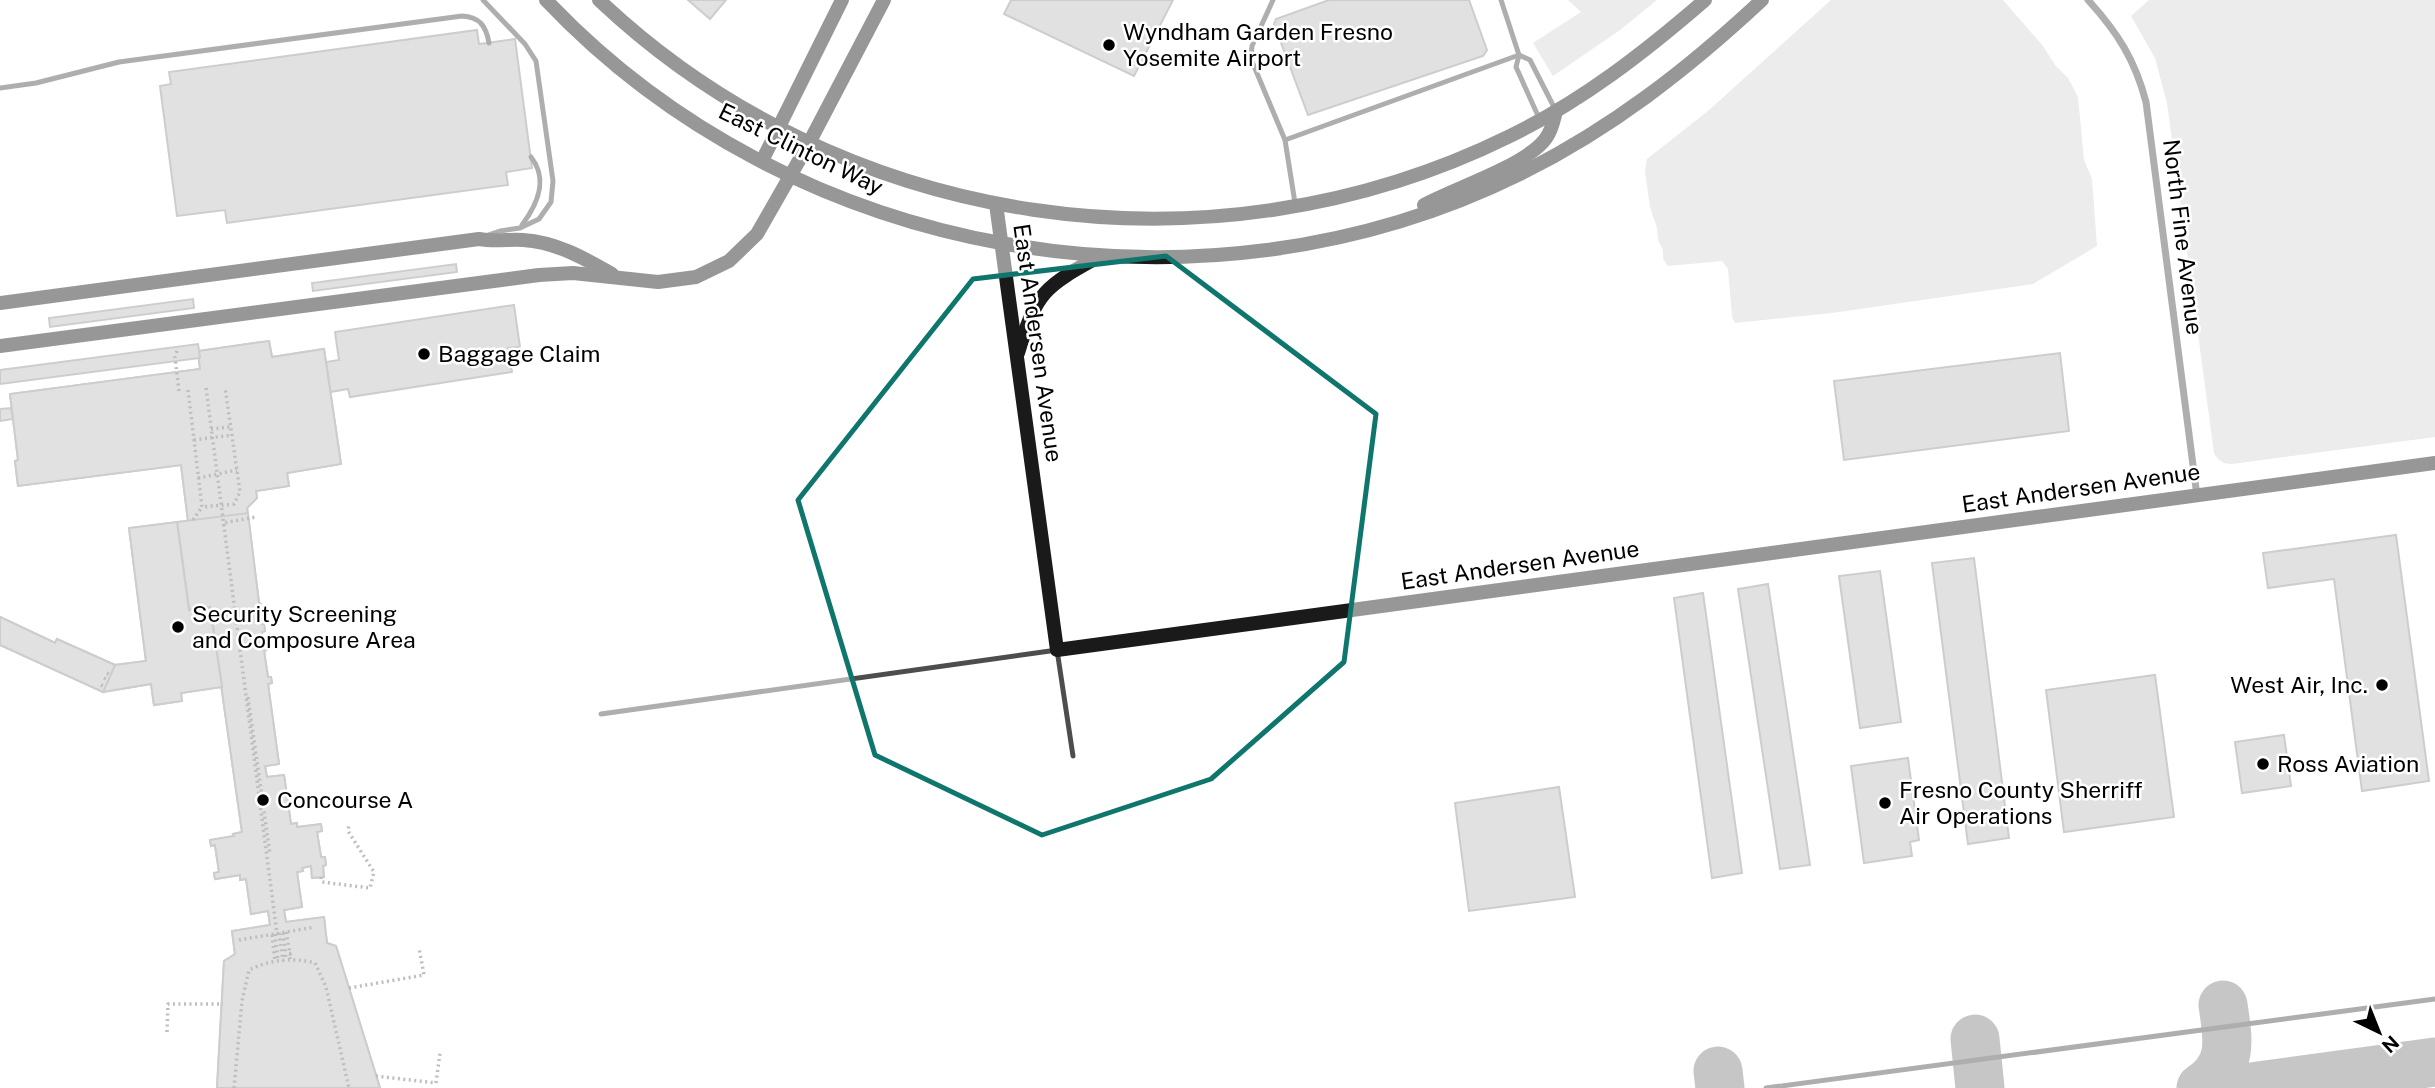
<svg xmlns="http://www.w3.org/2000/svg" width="2435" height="1088" viewBox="0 0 2435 1088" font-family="'Public Sans',sans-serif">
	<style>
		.green { fill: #d4d4d4 }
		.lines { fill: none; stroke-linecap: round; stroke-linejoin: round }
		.taxiway { stroke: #808080; stroke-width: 49 }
		.building { fill: #bdbdbd; stroke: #919191; stroke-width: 2 }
		.path { stroke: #6f6f6f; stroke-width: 3.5; stroke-dasharray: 2 3.5; stroke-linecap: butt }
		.lane { stroke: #4d4d4d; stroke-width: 5 }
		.street { stroke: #4d4d4d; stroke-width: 7 }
		.secondary { stroke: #1a1a1a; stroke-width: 14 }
		.marked { fill: none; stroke: #0f766e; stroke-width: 5; stroke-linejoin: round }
		.poi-dot { fill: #000; stroke: #fff; stroke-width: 2.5 }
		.labels { text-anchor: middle; stroke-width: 5; stroke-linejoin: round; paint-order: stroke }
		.poi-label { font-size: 23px; fill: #000; stroke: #fff; text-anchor: start }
		.street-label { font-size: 23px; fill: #000; stroke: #fff }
	</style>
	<rect width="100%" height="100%" fill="#fff"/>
	<g class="green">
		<path d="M 1568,0 L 1657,0 L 1620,30 L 1553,76 L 1533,43 L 1581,12 Z"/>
		<path d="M 1831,0 L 2003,0 L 2043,46 L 2055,65 L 2068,78 L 2078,97 L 2084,160 L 2092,179 L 2097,246 L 2033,284 L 1832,313 L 1735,323 L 1732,317 L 1728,269 L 1722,261 L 1668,266 L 1663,259 L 1663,250 L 1658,240 L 1657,228 L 1650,207 L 1645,171 L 1647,159 L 1708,111 Z"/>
		<path d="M 2149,0 L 2435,0 L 2435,437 L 2232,464 C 2224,464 2218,461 2214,453 L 2167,103 L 2155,58 L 2131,16 Z"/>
	</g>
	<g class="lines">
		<g class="taxiway">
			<path d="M 1975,1039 L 1980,1088"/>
			<path d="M 1718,1071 L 1720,1088"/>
			<path d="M 2201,1088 C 2234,1066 2228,1039 2223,1005"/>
			<path d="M 2244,1088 L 2435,1062"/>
		</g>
	</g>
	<g class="building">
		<path d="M 688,0 L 726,0 L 710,19 Z"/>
		<path d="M 1011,0 L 1173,0 L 1134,76 L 1004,14 Z"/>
		<path d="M 1329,0 L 1469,0 L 1487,50 L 1483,56 L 1308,115 L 1274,24 L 1276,19 Z"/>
		<path d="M 477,30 L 479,44 L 515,39 L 532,168 L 506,172 L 508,185 L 227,223 L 225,210 L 177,216 L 160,86 L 171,84 L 169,72 Z"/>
		<path d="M 456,264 L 457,272 L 313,291 L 312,283 Z"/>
		<path d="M 193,299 L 194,308 L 50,327 L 49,318 Z"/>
		<path d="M 514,305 L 520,347 L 508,348 L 512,372 L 350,397 L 348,389 L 330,392 L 326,362 L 339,360 L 335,332 Z"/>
		<path d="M 269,341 L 272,357 L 324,349 L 341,464 L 287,473 L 289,486 L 256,491 L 257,498 L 247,508 L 248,513 L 188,521 L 181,465 L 18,486 L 15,461 L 18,460 L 10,394 L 200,369 L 198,351 Z"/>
		<path d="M 269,341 L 272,357 L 324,349 L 341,464 L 287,473 L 289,486 L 256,491 L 257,498 L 247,508 L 259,603 L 261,604 L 262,611 L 259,612 L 261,624 L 264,624 L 265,631 L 262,632 L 263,644 L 267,644 L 267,650 L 264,651 L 268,677 L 271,677 L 272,683 L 268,684 L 279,764 L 265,766 L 267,777 L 284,775 L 291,824 L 297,823 L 297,827 L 321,824 L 322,831 L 317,832 L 321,857 L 325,857 L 326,865 L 323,866 L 324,877 L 312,878 L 311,866 L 302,868 L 303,871 L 297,872 L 302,907 L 284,910 L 286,922 L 324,917 L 327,943 L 336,946 L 380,1088 L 217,1088 L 224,961 L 235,954 L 232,931 L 270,925 L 268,911 L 251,914 L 246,879 L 240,880 L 240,875 L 215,879 L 214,873 L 219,872 L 215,845 L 211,846 L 210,840 L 234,836 L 233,834 L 242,832 L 210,607 L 189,610 L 177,522 L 188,521 L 181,465 L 18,486 L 15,461 L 18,460 L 10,394 L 200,369 L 198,351 Z"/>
		<path d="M 198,344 L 200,358 L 0,384 L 0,370 Z"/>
		<path d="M 2060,353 L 2069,431 L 1844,460 L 1834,381 Z"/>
		<path d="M 11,408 L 13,419 L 0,421 L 0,409 Z"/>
		<path d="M 248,513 L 259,603 L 261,604 L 262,611 L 259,612 L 261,624 L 264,624 L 265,631 L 262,632 L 263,644 L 267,644 L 267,650 L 264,651 L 268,677 L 271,677 L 272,683 L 268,684 L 279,764 L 265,766 L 267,777 L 284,775 L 291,824 L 297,823 L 297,827 L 321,824 L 322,831 L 317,832 L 321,857 L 325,857 L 326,865 L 323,866 L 324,877 L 312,878 L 311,866 L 302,868 L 303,871 L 297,872 L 302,907 L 284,910 L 286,922 L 324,917 L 327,943 L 336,946 L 380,1088 L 217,1088 L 224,961 L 235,954 L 232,931 L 270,925 L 268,911 L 251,914 L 246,879 L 240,880 L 240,875 L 215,879 L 214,873 L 219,872 L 215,845 L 211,846 L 210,840 L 234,836 L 233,834 L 242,832 L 210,607 L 189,610 L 177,522 Z"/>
		<path d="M 177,522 L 189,610 L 210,607 L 222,687 L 181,693 L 182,701 L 154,705 L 151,684 L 103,692 L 115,665 L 146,661 L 129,528 Z"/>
		<path d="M 177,522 L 189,610 L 210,607 L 222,687 L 181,693 L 182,701 L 154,705 L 151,684 L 103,692 L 0,645 L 0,617 L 55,643 L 57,639 L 115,665 L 146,661 L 129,528 Z"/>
		<path d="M 2396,535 L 2429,781 L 2362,791 L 2334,579 L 2268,588 L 2263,553 Z"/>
		<path d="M 1974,558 L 2009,838 L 1968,844 L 1932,563 Z"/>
		<path d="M 1880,571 L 1901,722 L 1860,728 L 1839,576 Z"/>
		<path d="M 1768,584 L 1810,865 L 1780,869 L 1738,589 Z"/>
		<path d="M 1703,593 L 1742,873 L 1712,878 L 1674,598 Z"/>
		<path d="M 0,617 L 55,643 L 57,639 L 115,665 L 103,692 L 0,645 Z"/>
		<path d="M 0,617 L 55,643 L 57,639 L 115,665 L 103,692 L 0,645 Z"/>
		<path d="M 2155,675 L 2174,817 L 2064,832 L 2046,690 Z"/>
		<path d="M 2284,735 L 2291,786 L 2242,793 L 2235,742 Z"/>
		<path d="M 1908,758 L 1919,840 L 1910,842 L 1912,856 L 1864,863 L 1851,766 Z"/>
		<path d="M 1559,787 L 1575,897 L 1469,911 L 1455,803 Z"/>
	</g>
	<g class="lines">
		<g class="path">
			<path d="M 177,351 L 175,357 L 179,391"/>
			<path d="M 206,388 L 277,934"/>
			<path d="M 188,390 L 202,507 L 234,504 L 240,492 L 225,387"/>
			<path d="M 211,429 L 230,427"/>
			<path d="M 194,440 L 232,435"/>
			<path d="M 198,478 L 237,470"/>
			<path d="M 193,520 L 202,507"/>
			<path d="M 224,526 L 223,523 L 256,517"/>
			<path d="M 107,673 L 110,675"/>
			<path d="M 104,678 L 109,681"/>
			<path d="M 101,685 L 105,687"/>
			<path d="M 248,697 L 270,854"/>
			<path d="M 321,877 L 322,882 L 370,888 L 374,872 L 348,831 L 349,824"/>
			<path d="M 286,932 L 290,954 L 293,953 L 289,954 L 290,959"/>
			<path d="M 279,933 L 283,961"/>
			<path d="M 283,933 L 286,960"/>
			<path d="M 275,934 L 278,961"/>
			<path d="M 272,935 L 275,962"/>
			<path d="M 239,940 L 315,927"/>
			<path d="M 349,988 L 424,975 L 419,948"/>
			<path d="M 167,1032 L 168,1004 L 223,1004"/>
			<path d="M 376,1076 L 436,1083 L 440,1053"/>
			<path d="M 234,1088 L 242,1001 L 249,970 C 269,960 293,957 315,963 L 326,987 L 349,1088"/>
		</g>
		<g class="lane">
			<path d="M 483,0 L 525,44 L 536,61 L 553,181 L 551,202 L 539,219 L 520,228 L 500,231 L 488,235"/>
			<path d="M 1273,0 L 1252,46 L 1251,59 L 1285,140"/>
			<path d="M 0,88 L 36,83 L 119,62 L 462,16 C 480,17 486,26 489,43"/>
			<path d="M 1539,118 L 1516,67 L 1519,55 L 1530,60 L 1556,111"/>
			<path d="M 1295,203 L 1285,140 L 1519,55 L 1501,0"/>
			<path d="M 522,225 C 537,205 549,180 531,157"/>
			<path d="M 601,714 L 1057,650 L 1073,756"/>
			<path d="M 1766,1088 L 2435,999"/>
		</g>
		<path class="street" d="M 2088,0 C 2118,33 2135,60 2146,102 L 2197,496"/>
		<g class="secondary">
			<path d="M 546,0 C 792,260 1199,332 1520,174 C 1611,129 1688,69 1762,0"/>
			<path d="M 599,0 C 842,230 1210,284 1510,136 C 1582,101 1645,52 1705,0"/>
			<path d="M 762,161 L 842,0"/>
			<path d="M 996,204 L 1057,650 L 2435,463"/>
			<path d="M 1424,205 C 1456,188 1515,169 1540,145 C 1550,136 1553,124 1556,111"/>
			<path d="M 0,303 L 479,239 C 495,242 508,239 523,240 C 556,242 584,258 612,274"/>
			<path d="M 0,346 L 539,275 L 573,273 L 658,282 L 696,277 L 729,261 L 757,234 L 809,143 L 884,0"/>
			<path d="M 1018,353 C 1037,291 1044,287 1100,256"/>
		</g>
	</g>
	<path d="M0 0H2435V1088H0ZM 1166,256 L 1376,414 L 1344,662 L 1211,779 L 1042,835 L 875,755 L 798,500 L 973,279 Z" fill="#fff" fill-opacity=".55" fill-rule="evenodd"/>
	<path class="marked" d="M 1166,256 L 1376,414 L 1344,662 L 1211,779 L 1042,835 L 875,755 L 798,500 L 973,279 Z"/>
	<g class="poi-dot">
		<circle cx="1109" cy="45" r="7"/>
		<circle cx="424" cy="354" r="7"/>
		<circle cx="178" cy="627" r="7"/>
		<circle cx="2382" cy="685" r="7"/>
		<circle cx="2263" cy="764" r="7"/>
		<circle cx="263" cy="800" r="7"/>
		<circle cx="1885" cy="803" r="7"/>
	</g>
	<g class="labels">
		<g class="poi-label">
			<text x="1123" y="40">Wyndham Garden Fresno<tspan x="1123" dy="26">Yosemite Airport</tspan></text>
			<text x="438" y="362">Baggage Claim</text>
			<text x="192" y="622">Security Screening<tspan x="192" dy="26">and Composure Area</tspan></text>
			<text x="2368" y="693" text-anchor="end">West Air, Inc.</text>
			<text x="2277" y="772">Ross Aviation</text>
			<text x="1899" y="798">Fresno County Sherriff<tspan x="1899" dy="26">Air Operations</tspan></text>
			<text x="277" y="808">Concourse A</text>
		</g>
		<g class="street-label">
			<text transform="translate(801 149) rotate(26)" y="8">East Clinton Way</text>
			<text transform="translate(2183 237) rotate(83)" y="8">North Fine Avenue</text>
			<text transform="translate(1038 343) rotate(82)" y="8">East Andersen Avenue</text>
			<text transform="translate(2081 488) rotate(-8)" y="8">East Andersen Avenue</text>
			<text transform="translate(1520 565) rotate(-8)" y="8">East Andersen Avenue</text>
		</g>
	</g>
	<g transform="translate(2379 1032) rotate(137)" stroke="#ffffff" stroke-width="5" paint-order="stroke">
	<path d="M0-5L12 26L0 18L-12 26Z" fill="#000000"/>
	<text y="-10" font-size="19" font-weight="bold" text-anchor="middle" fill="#000000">N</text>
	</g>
</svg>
